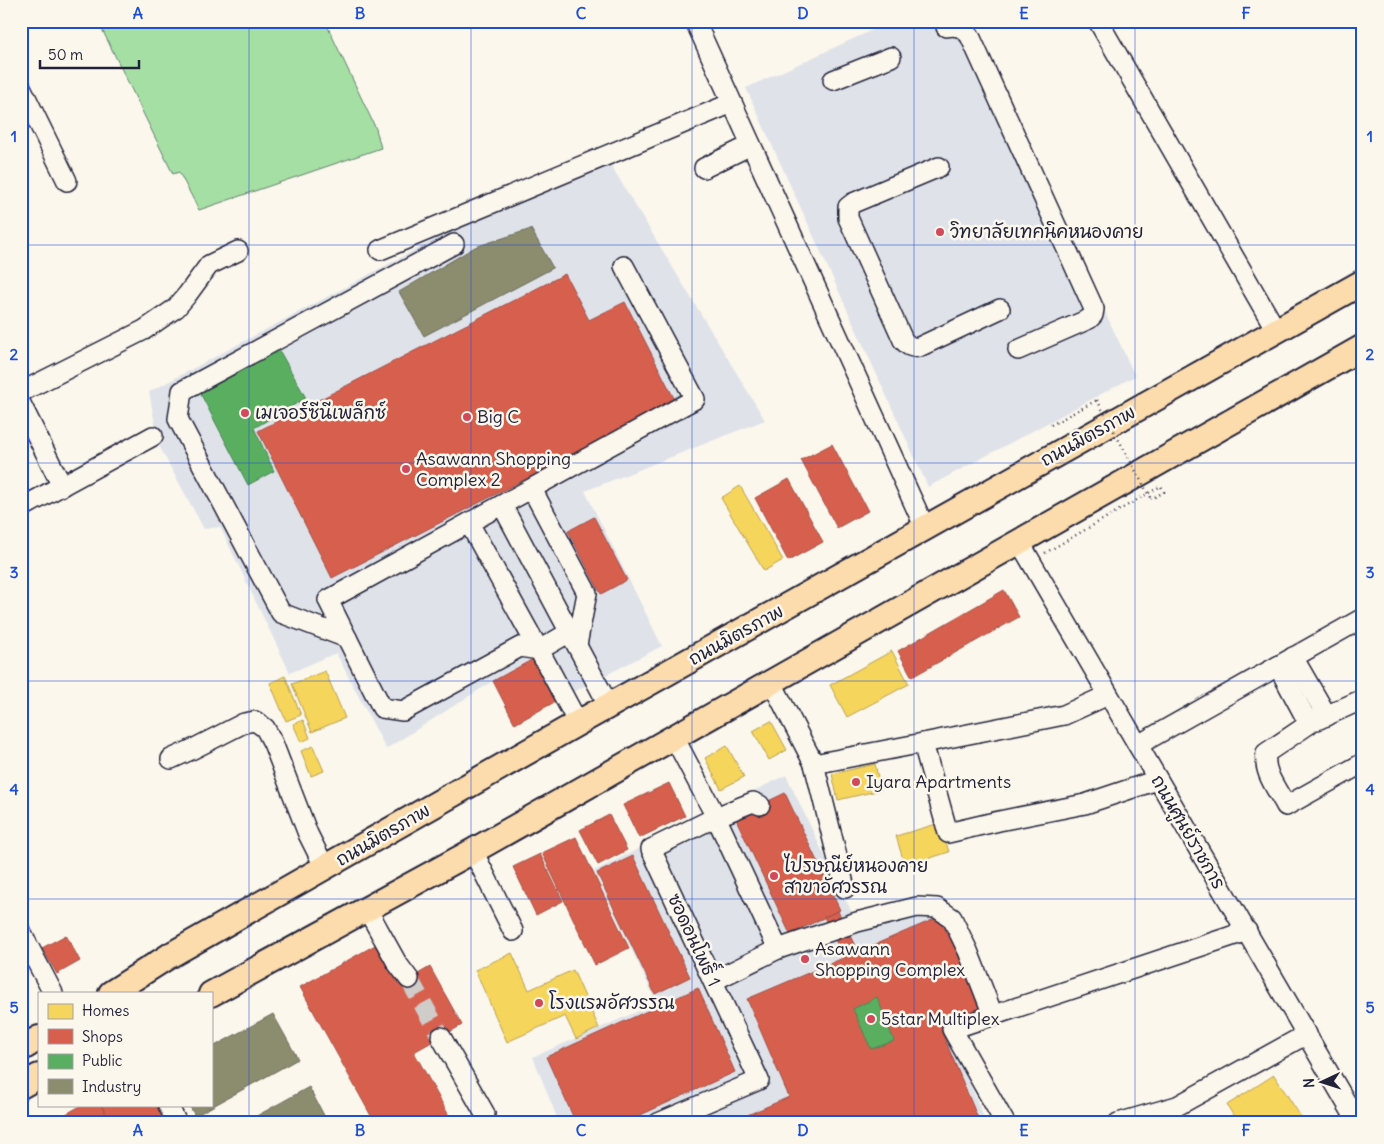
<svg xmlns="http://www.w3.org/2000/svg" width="1384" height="1144" viewBox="0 0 1384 1144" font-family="Delius,'Playpen Sans Thai',sans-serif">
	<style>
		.built { fill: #dfe3e9 }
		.green { fill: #a5dfa4; stroke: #648070 }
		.homes { fill: #f6d55c; stroke: #b69f52 }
		.shops { fill: #d6604d; stroke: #a04d48 }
		.public { fill: #5aae61; stroke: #498456 }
		.industry { fill: #8c8c6e; stroke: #6c6c5f }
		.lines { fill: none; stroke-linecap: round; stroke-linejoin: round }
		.minor-tunnel { stroke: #d0ccc9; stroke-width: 19; stroke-dasharray: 19 9; stroke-linecap: butt }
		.minor-casing { stroke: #22223b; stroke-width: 22 }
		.major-casing { stroke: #22223b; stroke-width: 28 }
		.path { stroke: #22223b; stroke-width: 2.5; stroke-dasharray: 1 4; stroke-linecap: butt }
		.minor { stroke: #fbf7ec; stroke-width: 19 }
		.major { stroke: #fcdcac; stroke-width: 24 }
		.path-bridge { stroke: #22223b; stroke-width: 2.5; stroke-dasharray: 1 4; stroke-linecap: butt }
		.grid { fill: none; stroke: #1d4ed8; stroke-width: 1; stroke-opacity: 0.55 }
		.poi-dot { fill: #d1495b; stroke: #fbf7ec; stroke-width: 2 }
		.labels { text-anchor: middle; stroke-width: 5; stroke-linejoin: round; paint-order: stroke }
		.poi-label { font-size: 18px; fill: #22223b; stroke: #fbf7ec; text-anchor: start }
		.street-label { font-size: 18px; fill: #22223b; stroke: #fbf7ec }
		.neatline { fill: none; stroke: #1d4ed8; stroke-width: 2 }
		.grid-label { font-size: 16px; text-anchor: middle; font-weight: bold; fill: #1d4ed8 }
	</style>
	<rect width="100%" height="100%" fill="#fbf7ec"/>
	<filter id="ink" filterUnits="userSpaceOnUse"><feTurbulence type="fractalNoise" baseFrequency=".02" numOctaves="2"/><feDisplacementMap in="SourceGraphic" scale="10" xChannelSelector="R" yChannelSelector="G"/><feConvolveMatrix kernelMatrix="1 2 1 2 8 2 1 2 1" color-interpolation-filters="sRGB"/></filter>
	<g filter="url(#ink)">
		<g class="built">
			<path d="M 892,21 L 969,21 L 1135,376 L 928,487 L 746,88 Z"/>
			<path d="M 609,162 L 765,420 L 585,491 L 662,646 L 560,699 L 493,681 L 386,749 L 336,653 L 290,673 L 220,527 L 204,529 L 159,446 L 149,392 L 454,229 Z"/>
			<path d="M 786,775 L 853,915 L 919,898 L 954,908 L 999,1024 L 953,1042 L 986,1123 L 559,1123 L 533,1057 L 657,1003 L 594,871 Z"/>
		</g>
		<path class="green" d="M 98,21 L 325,21 L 376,129 L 381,148 L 199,210 L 179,172 L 173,174 Z"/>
		<g class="homes">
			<path d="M 740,486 L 783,560 L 764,571 L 721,498 Z"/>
			<path d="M 892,651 L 909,684 L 847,717 L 830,685 Z"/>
			<path d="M 325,671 L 345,718 L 312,732 L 292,684 Z"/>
			<path d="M 285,676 L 301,715 L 286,721 L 270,683 Z"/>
			<path d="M 303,720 L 310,738 L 301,742 L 293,724 Z"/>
			<path d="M 771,721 L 787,750 L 769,760 L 753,731 Z"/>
			<path d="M 313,746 L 324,771 L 311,776 L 301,751 Z"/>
			<path d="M 727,746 L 744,777 L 721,789 L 705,758 Z"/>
			<path d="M 875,764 L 881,790 L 838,800 L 832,774 Z"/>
			<path d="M 940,823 L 949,852 L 905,866 L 896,836 Z"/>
			<path d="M 512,953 L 529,990 L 573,970 L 599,1028 L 576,1039 L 565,1016 L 507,1042 L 475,970 Z"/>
			<path d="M 1274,1075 L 1305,1123 L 1238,1123 L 1227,1105 Z"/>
		</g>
		<g class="shops">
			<path d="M 565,274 L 589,320 L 625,302 L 676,402 L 332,578 L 258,431 Z"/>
			<path d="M 832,444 L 868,511 L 837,528 L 801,460 Z"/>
			<path d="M 789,479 L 823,542 L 788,561 L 755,498 Z"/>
			<path d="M 594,517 L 627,580 L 601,594 L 568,531 Z"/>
			<path d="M 1004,590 L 1019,617 L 912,677 L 898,651 Z"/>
			<path d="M 537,657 L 560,699 L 515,724 L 493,681 Z"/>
			<path d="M 669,783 L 685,816 L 639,838 L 623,805 Z"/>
			<path d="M 785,793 L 840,910 L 790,934 L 735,817 Z"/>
			<path d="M 609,815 L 627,850 L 598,865 L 580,830 Z"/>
			<path d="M 576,837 L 629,948 L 595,965 L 542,853 Z"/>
			<path d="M 540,854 L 563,901 L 536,915 L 513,867 Z"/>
			<path d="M 633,856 L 690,977 L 655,994 L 597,873 Z"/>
			<path d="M 838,911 L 858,952 L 844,958 L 824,917 Z"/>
			<path d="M 944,915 L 985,1011 L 941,1030 L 980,1123 L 729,1123 L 789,1097 L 747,999 Z"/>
			<path d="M 66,935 L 80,961 L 57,974 L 42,948 Z"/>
			<path d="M 377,944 L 399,985 L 430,967 L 462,1025 L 414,1052 L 453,1123 L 375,1123 L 300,987 Z"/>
			<path d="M 698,988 L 735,1072 L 623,1123 L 576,1123 L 546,1057 Z"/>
			<path d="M 82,1105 L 101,1105 L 111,1123 L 61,1123 L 59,1118 Z"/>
			<path d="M 101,1105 L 157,1105 L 167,1123 L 111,1123 Z"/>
		</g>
		<g class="public">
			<path d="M 274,341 L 306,398 L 254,428 L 274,471 L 248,485 L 197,387 Z"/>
			<path d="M 877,997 L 894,1041 L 871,1049 L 853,1009 Z"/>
		</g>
		<g class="industry">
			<path d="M 531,229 L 553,268 L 424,336 L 399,292 L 475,247 Z"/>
			<path d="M 273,1014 L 298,1059 L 195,1116 L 189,1105 L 211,1105 L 211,1048 Z"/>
			<path d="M 309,1087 L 328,1123 L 244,1123 Z"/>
		</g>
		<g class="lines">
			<path class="minor-tunnel" d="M 409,979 L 441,1037"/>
			<g class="minor-casing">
				<g id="minor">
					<path d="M 695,21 L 925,528"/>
					<path d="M 1098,21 L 1276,330"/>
					<path d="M 946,27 C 957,25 963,27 970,36 L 1094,309 L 1093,315 L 1089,319 L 1018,350"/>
					<path d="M 833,80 L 891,57"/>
					<path d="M 21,87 L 67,181"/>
					<path d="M 939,167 L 853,203 L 848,207 L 848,218 L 903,340 C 908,346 911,348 919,347 L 1000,309"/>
					<path d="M 704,168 L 751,145"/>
					<path d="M 380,250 L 732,103"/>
					<path d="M 21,392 L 144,330 L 176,308 L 187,295 L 209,265 L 238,251"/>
					<path d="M 21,404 L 62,486"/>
					<path d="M 532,489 L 587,593 L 577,645"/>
					<path d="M 502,505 L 609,706"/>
					<path d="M 21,508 L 153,436"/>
					<path d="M 469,523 L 539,650 L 570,632"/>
					<path d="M 1019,541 L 1358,1123"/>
					<path d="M 347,638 L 281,613 L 178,419 L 182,391 L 454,244"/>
					<path d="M 1293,657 L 1327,716"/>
					<path d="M 1278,666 L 1309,724 L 1266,753 C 1263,773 1277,789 1286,806 L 1363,763"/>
					<path d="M 771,681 L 814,764 L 845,888"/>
					<path d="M 1108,695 L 1064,715 L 923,743 L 948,833 L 999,821 L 1085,804 L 1157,780"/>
					<path d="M 1317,720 L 1363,699"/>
					<path d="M 578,723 L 539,650 L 520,647 L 403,711 L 382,708 L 328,600 L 695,399 L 624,266"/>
					<path d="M 1138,745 L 1363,618"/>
					<path d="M 171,759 L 193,749 L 244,723 L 255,721 L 265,728 L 273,743 L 308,834 L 325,868"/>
					<path d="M 814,764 L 923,743"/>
					<path d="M 760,805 L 753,802 L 716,817 L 778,949"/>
					<path d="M 473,851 L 513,931"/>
					<path d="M 367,909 L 397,963 L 409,979"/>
					<path d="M 21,932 L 53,993"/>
					<path d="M 713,981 L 778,949 L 857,922 L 917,907 L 937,908 L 952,918 L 968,951 L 993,1015"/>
					<path d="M 441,1037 L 485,1114"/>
					<path d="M 168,1105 L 177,1123"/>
					<path d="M 658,1123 L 759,1080 L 651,849 L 716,817 L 674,737"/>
					<path d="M 1005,1123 L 952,1029 L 1247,931"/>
					<path d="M 1118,1123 L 1177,1106 L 1307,1034"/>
				</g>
			</g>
			<g class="major-casing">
				<g id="major">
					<path d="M 111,993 L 169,956 L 578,723 L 1363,282"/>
					<path d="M 211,994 L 473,851 L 1363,347"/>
					<path d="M 21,1049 L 39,1038"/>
					<path d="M 21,1086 L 39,1076"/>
				</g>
			</g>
			<g class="path">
				<path d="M 1051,425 L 1097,400"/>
				<path d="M 1045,553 L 1161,486 L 1164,492 L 1151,499"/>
			</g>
			<use href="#minor" class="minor"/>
			<use href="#major" class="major"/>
			<path class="path-bridge" d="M 1097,400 L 1151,499"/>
		</g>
	</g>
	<path class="grid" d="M 249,21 L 249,1123M 471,21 L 471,1123M 692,21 L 692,1123M 914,21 L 914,1123M 1135,21 L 1135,1123M 21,245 L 1363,245M 21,463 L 1363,463M 21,681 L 1363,681M 21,899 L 1363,899"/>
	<g class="poi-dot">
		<circle cx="940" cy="232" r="5"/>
		<circle cx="245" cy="413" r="5"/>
		<circle cx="467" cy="417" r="5"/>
		<circle cx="406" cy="469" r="5"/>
		<circle cx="856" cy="782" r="5"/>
		<circle cx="774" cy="876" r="5"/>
		<circle cx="805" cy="959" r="5"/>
		<circle cx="539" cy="1003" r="5"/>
		<circle cx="871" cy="1019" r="5"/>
	</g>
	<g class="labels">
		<g class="poi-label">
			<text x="950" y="238">วิทยาลัยเทคนิคหนองคาย</text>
			<text x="255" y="419">เมเจอร์ซีนีเพล็กซ์</text>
			<text x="477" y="423">Big C</text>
			<text x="416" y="465">Asawann Shopping<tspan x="416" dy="21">Complex 2</tspan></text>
			<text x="866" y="788">Iyara Apartments</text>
			<text x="784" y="872">ไปรษณีย์หนองคาย<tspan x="784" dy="21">สาขาอัศวรรณ</tspan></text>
			<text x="815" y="955">Asawann<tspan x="815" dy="21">Shopping Complex</tspan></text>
			<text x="549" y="1009">โรงแรมอัศวรรณ</text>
			<text x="881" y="1025">5star Multiplex</text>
		</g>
		<g class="street-label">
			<text transform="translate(1088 436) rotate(-29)" y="6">ถนนมิตรภาพ</text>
			<text transform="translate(736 635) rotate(-29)" y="6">ถนนมิตรภาพ</text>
			<text transform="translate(1188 832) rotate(60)" y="6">ถนนศูนย์ราชการ</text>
			<text transform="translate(383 835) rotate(-30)" y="6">ถนนมิตรภาพ</text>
			<text transform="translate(694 940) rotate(65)" y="6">ซอดอนโพธิ์ 1</text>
		</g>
	</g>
	<rect width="1384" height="1144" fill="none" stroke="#fbf7ec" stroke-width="55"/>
	<rect x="38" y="992" width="175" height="115" fill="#fbf7ec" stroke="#a4a2a5"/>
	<rect x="48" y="1004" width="25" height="15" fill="#f6d55c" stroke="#a4a2a5"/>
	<text x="82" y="1016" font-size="15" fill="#22223b">Homes</text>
	<rect x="48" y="1029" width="25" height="15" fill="#d6604d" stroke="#a4a2a5"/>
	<text x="82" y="1042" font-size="15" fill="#22223b">Shops</text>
	<rect x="48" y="1054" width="25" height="15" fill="#5aae61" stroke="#a4a2a5"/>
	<text x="82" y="1066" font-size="15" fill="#22223b">Public</text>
	<rect x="48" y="1079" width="25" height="15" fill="#8c8c6e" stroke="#a4a2a5"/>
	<text x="82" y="1092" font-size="15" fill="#22223b">Industry</text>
	<g transform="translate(1322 1082) rotate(266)" stroke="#fbf7ec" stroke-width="4" paint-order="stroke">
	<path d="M0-4L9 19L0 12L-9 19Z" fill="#22223b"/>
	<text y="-8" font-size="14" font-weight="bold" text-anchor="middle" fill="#22223b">N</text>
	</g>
	<path d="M40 60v8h99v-8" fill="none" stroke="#22223b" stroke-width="2.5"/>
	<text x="48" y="60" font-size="15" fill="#22223b" stroke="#fbf7ec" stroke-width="4" paint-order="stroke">50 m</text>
	<rect x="28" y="28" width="1328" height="1088" class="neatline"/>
	<g class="grid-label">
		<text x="138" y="19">A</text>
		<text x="360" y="19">B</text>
		<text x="581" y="19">C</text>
		<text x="803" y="19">D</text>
		<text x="1024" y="19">E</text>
		<text x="1246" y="19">F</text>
		<text x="14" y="142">1</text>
		<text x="1370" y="142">1</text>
		<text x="14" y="360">2</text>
		<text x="1370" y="360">2</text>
		<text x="14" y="578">3</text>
		<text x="1370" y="578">3</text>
		<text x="14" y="795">4</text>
		<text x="1370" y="795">4</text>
		<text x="14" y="1013">5</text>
		<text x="1370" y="1013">5</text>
		<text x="138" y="1136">A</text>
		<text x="360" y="1136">B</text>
		<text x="581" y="1136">C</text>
		<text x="803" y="1136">D</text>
		<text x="1024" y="1136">E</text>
		<text x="1246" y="1136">F</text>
	</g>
</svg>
